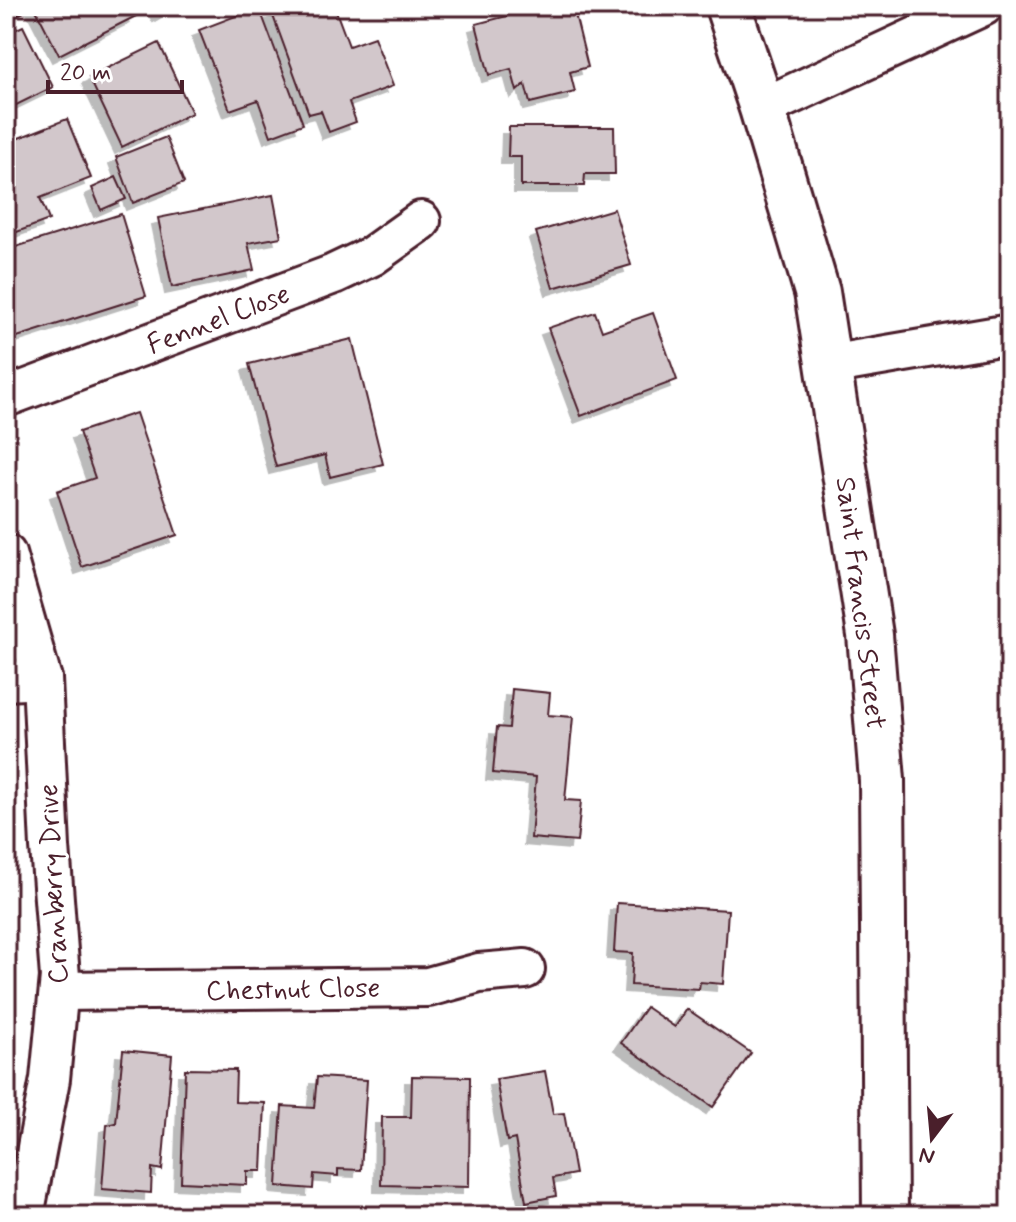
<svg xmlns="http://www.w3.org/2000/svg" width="1016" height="1222" viewBox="0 0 1016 1222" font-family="Mynerve,sans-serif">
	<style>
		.building { fill: #d2c7cb; stroke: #4a1f2b; stroke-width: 2; filter: url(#shadow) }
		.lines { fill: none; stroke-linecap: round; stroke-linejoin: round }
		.minor-casing { stroke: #4a1f2b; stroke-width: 44 }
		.tertiary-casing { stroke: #4a1f2b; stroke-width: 50 }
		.minor { stroke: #fff; stroke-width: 38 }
		.tertiary { stroke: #fff; stroke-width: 44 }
		.labels { text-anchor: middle; stroke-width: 6; stroke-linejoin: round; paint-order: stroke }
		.street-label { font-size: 28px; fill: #4a1f2b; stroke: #fff }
	</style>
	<defs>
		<filter id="shadow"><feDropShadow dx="-7" dy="7" stdDeviation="0" flood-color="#0004"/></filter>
	</defs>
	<rect width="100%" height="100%" fill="#fff"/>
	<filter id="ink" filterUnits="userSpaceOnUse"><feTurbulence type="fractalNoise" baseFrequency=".0125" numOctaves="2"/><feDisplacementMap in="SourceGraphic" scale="16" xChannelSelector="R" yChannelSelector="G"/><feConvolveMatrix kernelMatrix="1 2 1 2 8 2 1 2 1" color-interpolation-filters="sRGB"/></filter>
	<g filter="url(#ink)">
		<g class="building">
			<path d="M 6,6 L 21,6 L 24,12 L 6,21 Z"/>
			<path d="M 34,6 L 130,6 L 136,16 L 59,55 Z"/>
			<path d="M 155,6 L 175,6 L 160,15 Z"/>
			<path d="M 290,6 L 334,6 L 349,46 L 374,37 L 393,86 L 349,102 L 356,122 L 329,132 L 321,111 L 309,114 L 272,13 Z"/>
			<path d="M 545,6 L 573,6 L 588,67 L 570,72 L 575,92 L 530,103 L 525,84 L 517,91 L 511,69 L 489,75 L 476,24 Z"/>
			<path d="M 259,7 L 303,124 L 271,136 L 258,100 L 230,110 L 199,30 Z"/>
			<path d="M 23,26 L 53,87 L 6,110 L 6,34 Z"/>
			<path d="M 159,43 L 192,113 L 122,147 L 89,77 Z"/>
			<path d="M 67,119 L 91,178 L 40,198 L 49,220 L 6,236 L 6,143 Z"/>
			<path d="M 509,127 L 614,127 L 615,174 L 585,174 L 584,186 L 521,186 L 521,157 L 508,157 Z"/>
			<path d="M 166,137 L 184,183 L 133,203 L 116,157 Z"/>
			<path d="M 116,177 L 126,199 L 101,210 L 92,188 Z"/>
			<path d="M 273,195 L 281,237 L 248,243 L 254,270 L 172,287 L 158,218 Z"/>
			<path d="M 614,209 L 631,265 L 553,288 L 536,232 Z"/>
			<path d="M 121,214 L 146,296 L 14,338 L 6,314 L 6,250 Z"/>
			<path d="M 595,312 L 602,331 L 653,313 L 677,380 L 581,416 L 548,328 Z"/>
			<path d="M 352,339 L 383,464 L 330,477 L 325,455 L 276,467 L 249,364 Z"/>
			<path d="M 136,413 L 177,535 L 82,567 L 57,491 L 95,478 L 79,432 Z"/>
			<path d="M 512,689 L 550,693 L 548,715 L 573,717 L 565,800 L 581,801 L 577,842 L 531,838 L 536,777 L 493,773 L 497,727 L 509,728 Z"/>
			<path d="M 617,903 L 728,910 L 723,984 L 700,982 L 699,989 L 631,985 L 633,953 L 614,952 Z"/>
			<path d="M 646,1007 L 675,1027 L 687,1009 L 751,1053 L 713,1107 L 621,1043 Z"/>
			<path d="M 123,1050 L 172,1055 L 162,1170 L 152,1168 L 151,1193 L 102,1189 L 107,1125 L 116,1123 Z"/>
			<path d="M 185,1069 L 236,1070 L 235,1102 L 265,1103 L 262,1171 L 247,1171 L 247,1185 L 181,1182 Z"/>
			<path d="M 545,1071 L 553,1114 L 564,1113 L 575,1174 L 553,1178 L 556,1196 L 526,1202 L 515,1139 L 507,1141 L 496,1079 Z"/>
			<path d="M 412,1076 L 470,1077 L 469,1187 L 381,1185 L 382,1117 L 411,1117 Z"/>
			<path d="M 317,1077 L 367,1080 L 361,1170 L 338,1169 L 338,1176 L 314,1174 L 313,1189 L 277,1186 L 282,1106 L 314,1108 Z"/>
			<path d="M 208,1208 L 256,1216 L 206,1216 Z"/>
			<path d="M 89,1209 L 133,1216 L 88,1216 Z"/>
		</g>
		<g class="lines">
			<g class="minor-casing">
				<g id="minor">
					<path d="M 762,108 L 983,6"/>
					<path d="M 828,365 L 1010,334"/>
					<path d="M 6,397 L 334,274 L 372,256 L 421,221"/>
					<path d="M 6,554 L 42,679 L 50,847 L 60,977 L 50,1079 L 24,1216"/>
					<path d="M 6,681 L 42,679"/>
					<path d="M 59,991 L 428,987 L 479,973 L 525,969"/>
				</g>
			</g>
			<g class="tertiary-casing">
				<path id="tertiary" d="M 728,6 L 762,108 L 817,292 L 870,635 L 882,780 L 885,1216"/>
			</g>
			<use href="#minor" class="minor"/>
			<use href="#tertiary" class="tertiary"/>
		</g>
	</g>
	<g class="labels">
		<g class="street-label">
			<text transform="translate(218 318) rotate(-21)" y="10">Fennel Close</text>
			<text transform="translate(862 603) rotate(83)" y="10">Saint Francis Street</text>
			<text transform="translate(52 884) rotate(-93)" y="10">Cranberry Drive</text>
			<text transform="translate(293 988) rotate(-1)" y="10">Chestnut Close</text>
		</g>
	</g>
	<rect width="1016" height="1222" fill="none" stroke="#fff" stroke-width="32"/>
	<rect x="16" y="16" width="984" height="1190" fill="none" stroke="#4a1f2b" stroke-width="3" filter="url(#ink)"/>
	<g transform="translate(932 1138) rotate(196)" stroke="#ffffff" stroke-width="6" paint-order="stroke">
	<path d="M0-6L14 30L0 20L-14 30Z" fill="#4a1f2b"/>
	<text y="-12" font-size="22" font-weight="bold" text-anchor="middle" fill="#4a1f2b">N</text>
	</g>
	<path d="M48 80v12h134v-12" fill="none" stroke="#4a1f2b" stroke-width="4"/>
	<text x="60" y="80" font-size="24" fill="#4a1f2b" stroke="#ffffff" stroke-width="6" paint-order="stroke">20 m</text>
</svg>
